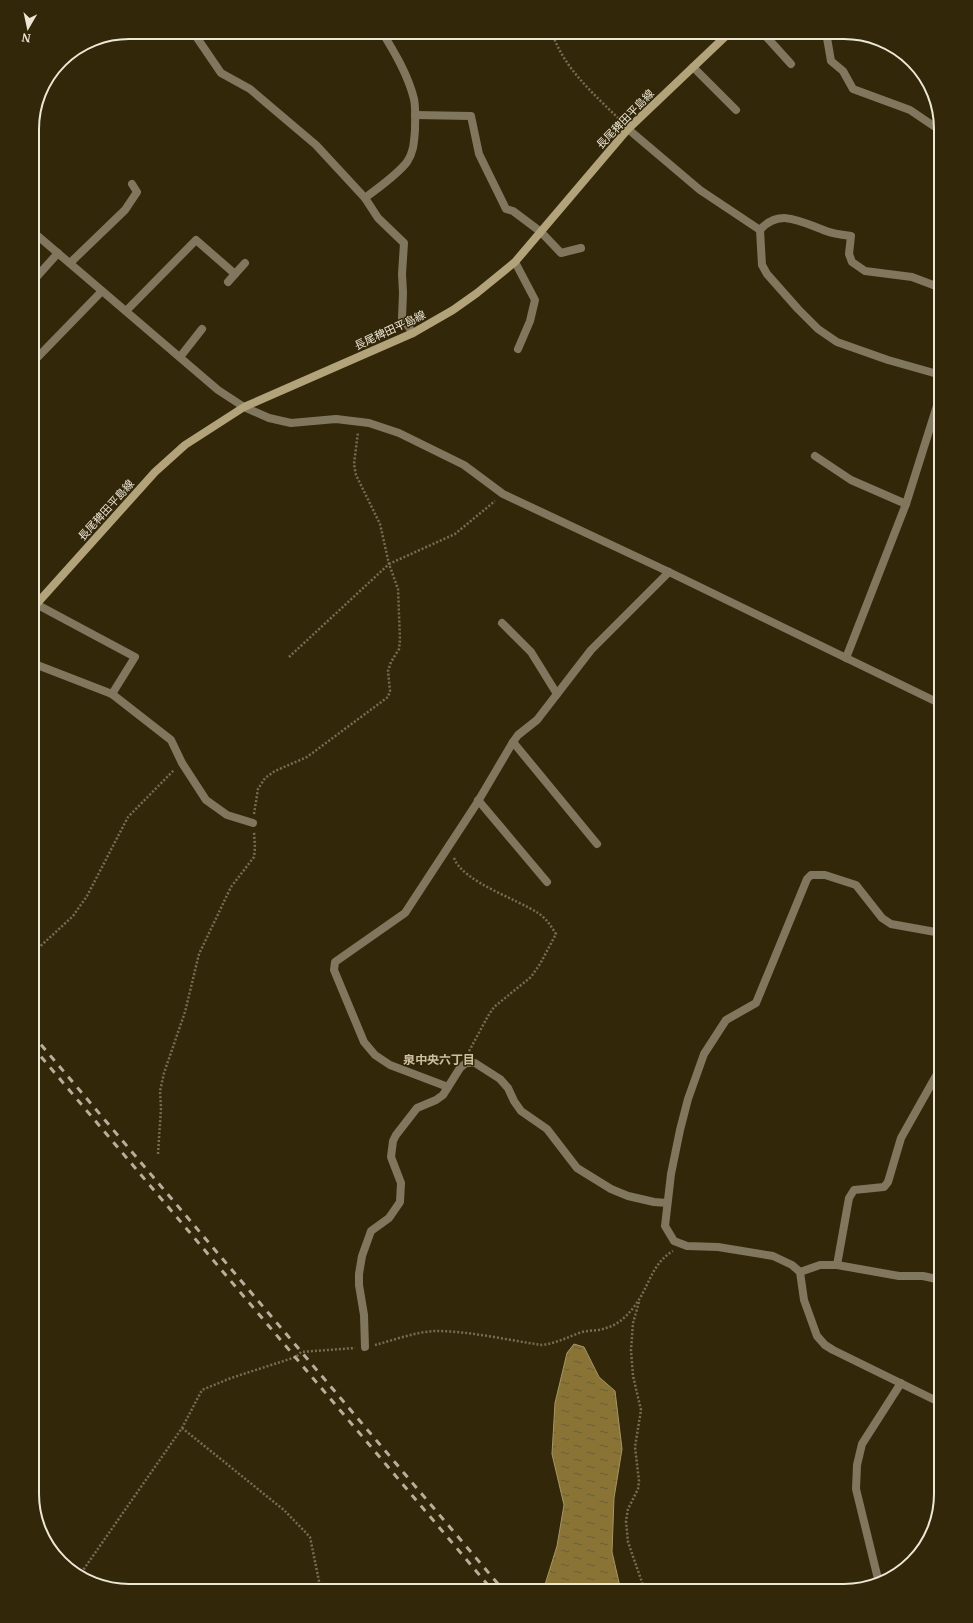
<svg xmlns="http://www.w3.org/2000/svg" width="973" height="1623" viewBox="0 0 973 1623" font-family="Merriweather,'Noto Sans JP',serif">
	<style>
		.water { fill: url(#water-ripples); stroke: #a79665 }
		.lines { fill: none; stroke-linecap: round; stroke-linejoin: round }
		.path { stroke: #766d53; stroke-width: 2.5; stroke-dasharray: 2 2; stroke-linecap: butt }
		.lane { stroke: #80775e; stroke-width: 8 }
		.street { stroke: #80775e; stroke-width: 8 }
		.secondary { stroke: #b2a37a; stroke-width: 8 }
		.rail { stroke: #b7af9b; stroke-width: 3; stroke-dasharray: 7 7; stroke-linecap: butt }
		.labels { text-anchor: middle; stroke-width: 3; stroke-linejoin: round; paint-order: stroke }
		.street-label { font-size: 11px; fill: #ede7d6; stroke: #322709 }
		.neighbourhood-label { font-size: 12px; font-weight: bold; fill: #cdc09f; stroke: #322709 }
		.rim { fill: none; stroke: #ede7d6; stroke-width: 2 }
	</style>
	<defs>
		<pattern id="water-ripples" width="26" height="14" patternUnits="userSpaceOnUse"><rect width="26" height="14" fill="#897335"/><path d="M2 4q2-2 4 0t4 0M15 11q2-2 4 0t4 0" fill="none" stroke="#6b5e3a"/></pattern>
	</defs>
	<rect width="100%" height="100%" fill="#322709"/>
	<path class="water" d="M 574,1344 L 584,1347 L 599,1377 L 615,1391 L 622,1449 L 614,1498 L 612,1552 L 621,1591 L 543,1591 L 557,1546 L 564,1505 L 552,1454 L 555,1403 L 567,1353 Z"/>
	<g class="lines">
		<g class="path">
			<path d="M 552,32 C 563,68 595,95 621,121"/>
			<path d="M 289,657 L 389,564 L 380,524 L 356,475 L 354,464 L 358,432"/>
			<path d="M 254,814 L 258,789 L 265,778 L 275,771 L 307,757 L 388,697 L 390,691 L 388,671 L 391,662 L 399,649 L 400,640 L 398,589 L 389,564 L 455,534 L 495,501"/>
			<path d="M 454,858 C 463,882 517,899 538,913 C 546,918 551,926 556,934 L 540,964 L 531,977 L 494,1007 L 488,1016 L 468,1053"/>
			<path d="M 32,954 L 73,916 L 87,896 L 128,817 L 174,770"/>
			<path d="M 158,1154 L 161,1108 L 160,1091 L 164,1073 L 185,1012 L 199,954 L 231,887 L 254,857 L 255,848 L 254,832"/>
			<path d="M 639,1302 L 633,1323 L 631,1350 L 633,1376 L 641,1410 L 635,1447 L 639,1481 L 638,1489 L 628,1509 L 626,1521 L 628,1542 L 645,1591"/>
			<path d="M 375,1345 C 394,1340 415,1332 435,1331 C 470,1331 507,1340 542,1345 C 557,1343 568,1337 582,1332 C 590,1330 599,1331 606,1328 C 621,1324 632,1311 640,1298 C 650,1281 655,1261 673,1251"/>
			<path d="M 182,1428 L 284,1510 L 310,1537 L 321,1591"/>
			<path d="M 79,1576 L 182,1428 L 202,1390 L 231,1378 L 296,1357 L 301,1352 L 355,1348"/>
		</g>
		<path class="lane" d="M 541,232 L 561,253 L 581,248"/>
		<g class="street">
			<path d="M 193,32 L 221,73 L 250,89 L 316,145 L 365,198"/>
			<path d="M 382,32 C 395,53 408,75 414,99 C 416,109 415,120 415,130 C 414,141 414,152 407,162 C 397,175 378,188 365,198 L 378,218 L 404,243 L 402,274 L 403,293 L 402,318 L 413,333"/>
			<path d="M 762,32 L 791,64"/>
			<path d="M 826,32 L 831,61 L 843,71 L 853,89 L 910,110 L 941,131"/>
			<path d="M 693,67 L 736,110"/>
			<path d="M 415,115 L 471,116 L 479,154 L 506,209 L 513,211 L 541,232"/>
			<path d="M 628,129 L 700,190 L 760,230 L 762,265 L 767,274 L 798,309 L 818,329 L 837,342 L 888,360 L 941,375"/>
			<path d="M 760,230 C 780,207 803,223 826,231 C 834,234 843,235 851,236 L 849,254 L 852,262 L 865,271 L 912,277 L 941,288"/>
			<path d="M 32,231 L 218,390 L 244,407 L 269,418 L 291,423 L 336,419 L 369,423 L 399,433 L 464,465 L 503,494 L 669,572 L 941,704"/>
			<path d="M 515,262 L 535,300 L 530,321 L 518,349"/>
			<path d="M 70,263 L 125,210 L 137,192 L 132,184"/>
			<path d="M 32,282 L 58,253"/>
			<path d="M 228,282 L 235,274"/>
			<path d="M 126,311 L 196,240 L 235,274 L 245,263"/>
			<path d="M 180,357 L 202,329"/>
			<path d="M 32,363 L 102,291"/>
			<path d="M 937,373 L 941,360"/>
			<path d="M 815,456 L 851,480 L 906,504"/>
			<path d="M 36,604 L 135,657 L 112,694"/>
			<path d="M 502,623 L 531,652 L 557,694"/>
			<path d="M 846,658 L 906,504 L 941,393"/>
			<path d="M 32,663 L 112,694 L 171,740 L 182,763 L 206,800 L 227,815 L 253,823"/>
			<path d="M 513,742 L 597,844"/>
			<path d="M 478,800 L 547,882"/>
			<path d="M 448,1087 L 390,1065 L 375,1055 L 364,1042 L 334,970 L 335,962 L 405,913 L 477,803 L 513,742 L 518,735 L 537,720 L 591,650 L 669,572"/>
			<path d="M 837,1265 L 849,1198 L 854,1190 L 884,1187 L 888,1182 L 901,1138 L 941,1067"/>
			<path d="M 800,1272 L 820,1265 L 837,1265 L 899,1276 L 923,1276 L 941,1280"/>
			<path d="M 365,1347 L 364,1315 L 359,1285 L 359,1274 L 362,1256 L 371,1231 L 389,1218 L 400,1202 L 401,1183 L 391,1157 L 393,1141 L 396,1135 L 417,1108 L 436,1100 L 443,1095 L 460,1068 L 466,1063 L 475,1063 L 500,1079 L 508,1088 L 514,1101 L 521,1111 L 547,1129 L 577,1168 L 611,1189 L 628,1196 L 654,1202 L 667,1203"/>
			<path d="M 941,1403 L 833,1350 L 825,1345 L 817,1336 L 804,1300 L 800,1272 L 792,1265 L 773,1256 L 718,1247 L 687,1246 L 674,1241 L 665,1226 L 671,1174 L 680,1130 L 688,1099 L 704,1054 L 726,1020 L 756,1003 L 807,879 L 811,875 L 825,875 L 856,885 L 882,918 L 891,924 L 941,933"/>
			<path d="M 879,1583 L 856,1489 L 857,1465 L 862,1444 L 901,1383"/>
		</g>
		<path class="secondary" d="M 32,609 L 155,472 L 185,445 L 244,407 L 413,333 L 453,310 L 477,293 L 515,262 L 628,129 L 730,32"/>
		<g class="rail">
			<path d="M 32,1034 L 504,1591"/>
			<path d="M 32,1046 L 493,1591"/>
		</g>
	</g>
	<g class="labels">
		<g class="street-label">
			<text transform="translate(625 119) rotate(-46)" y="4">長尾稗田平島線</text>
			<text transform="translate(390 330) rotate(-25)" y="4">長尾稗田平島線</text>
			<text transform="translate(106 510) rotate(-48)" y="4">長尾稗田平島線</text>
		</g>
		<g class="neighbourhood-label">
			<text x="439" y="1064">泉中央六丁目</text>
		</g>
	</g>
	<path d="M0 0H973V1623H0ZM129 39H844A90 90 0 0 1 934 129V1494A90 90 0 0 1 844 1584H129A90 90 0 0 1 39 1494V129A90 90 0 0 1 129 39Z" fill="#322709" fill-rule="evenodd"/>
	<path class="rim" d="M129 39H844A90 90 0 0 1 934 129V1494A90 90 0 0 1 844 1584H129A90 90 0 0 1 39 1494V129A90 90 0 0 1 129 39Z"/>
	<g transform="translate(28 28) rotate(189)" stroke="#322709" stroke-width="3" paint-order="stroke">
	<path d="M0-3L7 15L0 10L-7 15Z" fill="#ede7d6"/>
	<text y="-6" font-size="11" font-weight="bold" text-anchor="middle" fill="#ede7d6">N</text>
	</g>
</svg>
